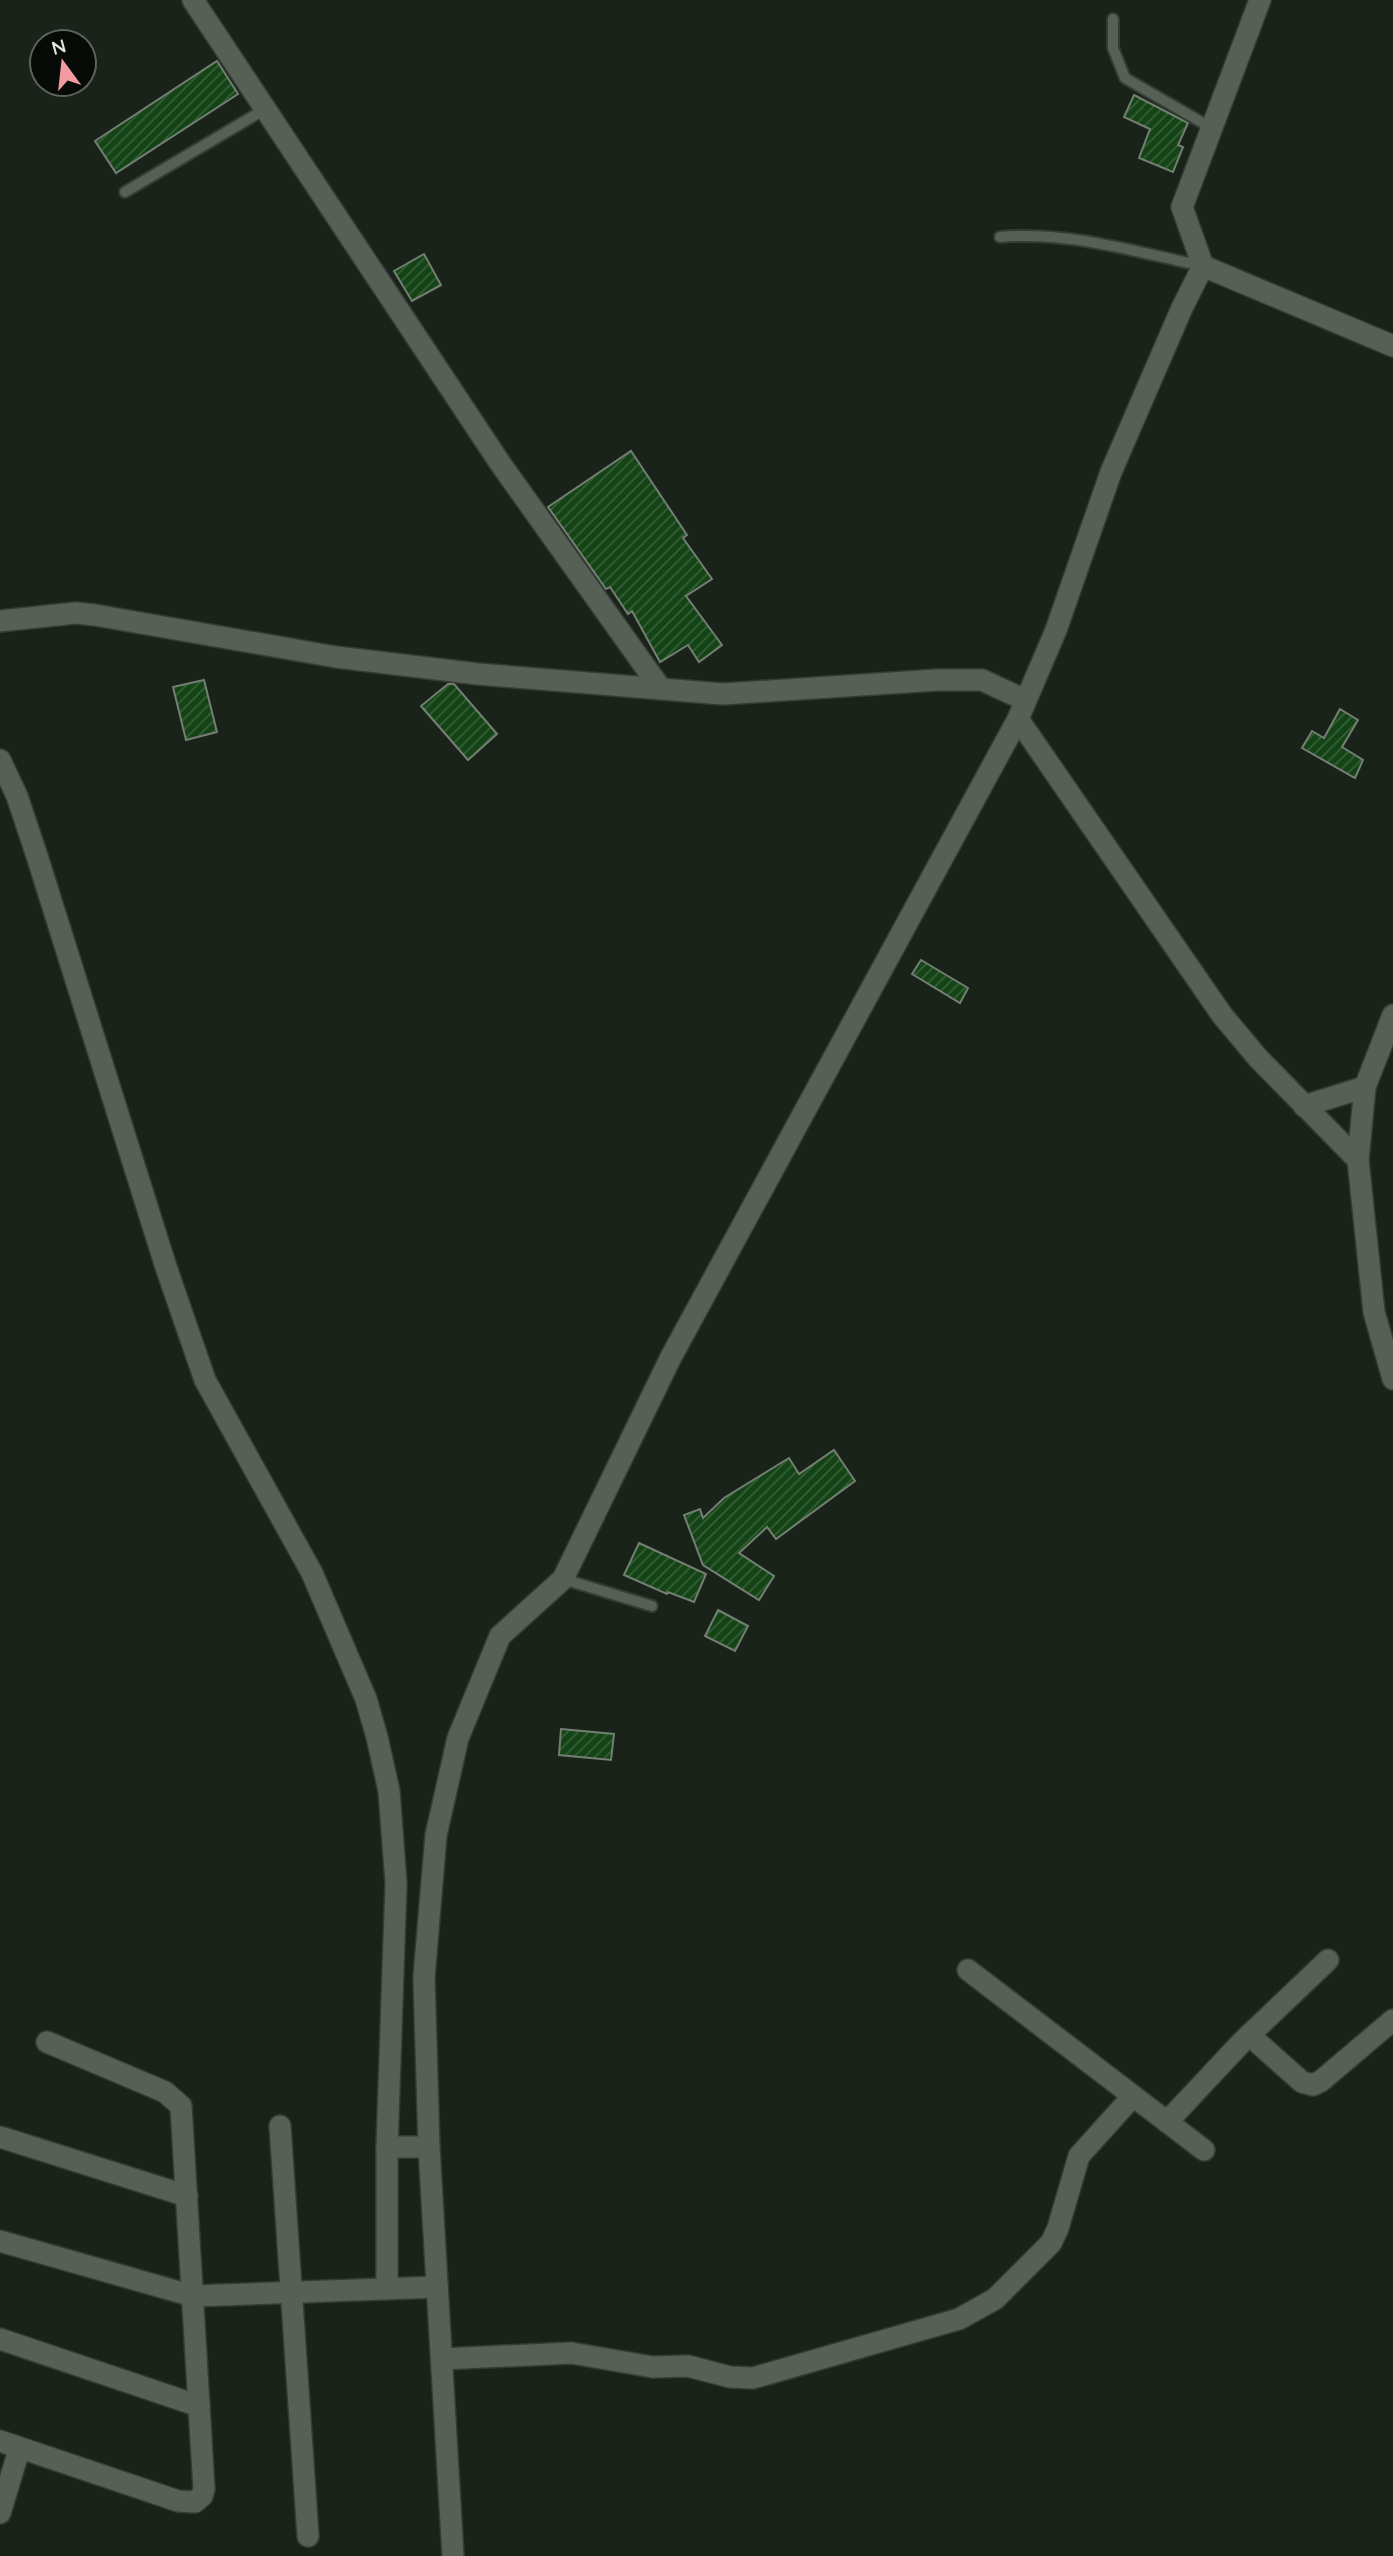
<svg xmlns="http://www.w3.org/2000/svg" width="1393" height="2556" viewBox="0 0 1393 2556" font-family="Quicksand,sans-serif">
	<style>
		.building { fill: url(#building-hatch); stroke: #747e73; stroke-width: 2 }
		.lines { fill: none; stroke-linecap: round; stroke-linejoin: round }
		.lane-casing { stroke: #353c35; stroke-width: 14 }
		.street-casing { stroke: #353c35; stroke-width: 24 }
		.secondary-casing { stroke: #353c35; stroke-width: 24 }
		.lane { stroke: #566055; stroke-width: 10 }
		.street { stroke: #566055; stroke-width: 21 }
		.secondary { stroke: #566055; stroke-width: 21 }
	</style>
	<defs>
		<pattern id="building-hatch" width="6" height="6" patternUnits="userSpaceOnUse" patternTransform="scale(1.75)"><rect width="6" height="6" fill="#144416"/><path d="M-1 1l2-2M0 6l6-6M5 7l2-2" fill="none" stroke="#365f37"/></pattern>
	</defs>
	<rect width="100%" height="100%" fill="#1a231a"/>
	<g class="building">
		<path d="M 217,61 L 238,94 L 116,173 L 95,141 Z"/>
		<path d="M 1134,95 L 1188,123 L 1178,145 L 1183,147 L 1173,172 L 1139,158 L 1150,129 L 1124,117 Z"/>
		<path d="M 424,254 L 441,285 L 412,301 L 394,271 Z"/>
		<path d="M 631,451 L 687,535 L 683,538 L 712,579 L 686,596 L 722,645 L 699,662 L 688,645 L 660,662 L 632,611 L 628,614 L 610,587 L 606,589 L 548,507 Z"/>
		<path d="M 204,680 L 217,732 L 186,740 L 173,687 Z"/>
		<path d="M 448,684 L 454,684 L 497,734 L 468,760 L 421,706 Z"/>
		<path d="M 1340,709 L 1358,720 L 1342,747 L 1363,760 L 1355,778 L 1302,748 L 1312,731 L 1324,738 Z"/>
		<path d="M 921,960 L 968,988 L 960,1003 L 912,974 Z"/>
		<path d="M 834,1450 L 855,1481 L 776,1539 L 767,1527 L 739,1553 L 774,1576 L 759,1600 L 703,1565 L 684,1515 L 700,1509 L 703,1518 L 724,1498 L 789,1458 L 799,1474 Z"/>
		<path d="M 639,1543 L 706,1574 L 694,1602 L 668,1592 L 667,1594 L 624,1575 Z"/>
		<path d="M 718,1610 L 748,1626 L 735,1651 L 705,1636 Z"/>
		<path d="M 561,1729 L 614,1734 L 611,1760 L 559,1755 Z"/>
	</g>
	<g class="lines">
		<g class="lane-casing">
			<g id="lane">
				<path d="M 1113,19 L 1113,48 L 1125,78 L 1210,127"/>
				<path d="M 125,192 L 267,108"/>
				<path d="M 1000,237 C 1069,231 1135,252 1203,266"/>
				<path d="M 563,1579 L 652,1606"/>
			</g>
		</g>
		<g class="street-casing">
			<g id="street">
				<path d="M 193,0 L 500,463 L 661,689"/>
				<path d="M 1203,266 L 1393,346"/>
				<path d="M 0,621 L 75,613 L 95,615 L 336,657 L 478,674 L 723,694 L 937,680 L 982,680 L 1025,700"/>
				<path d="M 0,760 L 17,796 L 37,856 L 166,1267 L 205,1380 L 312,1573 L 366,1699 L 377,1737 L 389,1791 L 396,1883 L 387,2147"/>
				<path d="M 1304,1106 L 1365,1087"/>
				<path d="M 1358,1160 L 1365,1087 L 1393,1015"/>
				<path d="M 968,1970 L 1204,2150"/>
				<path d="M 1249,2035 L 1302,2082 L 1313,2085 L 1321,2081 L 1393,2020"/>
				<path d="M 1167,2122 L 1242,2042 L 1328,1960"/>
				<path d="M 280,2126 L 308,2536"/>
				<path d="M 0,2137 L 187,2196"/>
				<path d="M 0,2241 L 193,2296 L 437,2287"/>
				<path d="M 387,2289 L 387,2147 L 429,2147"/>
				<path d="M 0,2339 L 199,2406"/>
				<path d="M 443,2359 L 571,2353 L 653,2367 L 688,2366 L 730,2377 L 753,2378 L 959,2319 L 995,2299 L 1051,2243 L 1058,2228 L 1079,2156 L 1133,2096"/>
				<path d="M 0,2441 L 178,2501 L 195,2502 L 202,2496 L 204,2489 L 181,2106 L 165,2092 L 47,2042"/>
				<path d="M 0,2513 L 19,2450"/>
			</g>
		</g>
		<g class="secondary-casing">
			<g id="secondary">
				<path d="M 1018,719 L 1222,1015 L 1258,1058 L 1358,1160 L 1374,1312 L 1393,1379"/>
				<path d="M 453,2556 L 429,2147 L 424,1977 L 436,1835 L 458,1738 L 500,1636 L 563,1579 L 671,1357 L 1018,719 L 1056,630 L 1111,472 L 1182,308 L 1203,266 L 1182,207 L 1260,0"/>
			</g>
		</g>
		<use href="#lane" class="lane"/>
		<use href="#street" class="street"/>
		<use href="#secondary" class="secondary"/>
	</g>
	<g transform="translate(63 63) rotate(345)"><circle r="33" fill="#070b07" stroke="#5d625d" stroke-width="2"/>
	<path d="M0-5L12 26L0 18L-12 26Z" fill="#f49aa2"/>
	<text y="-10" font-size="19" font-weight="bold" text-anchor="middle" fill="#dfe5df">N</text>
	</g>
</svg>
